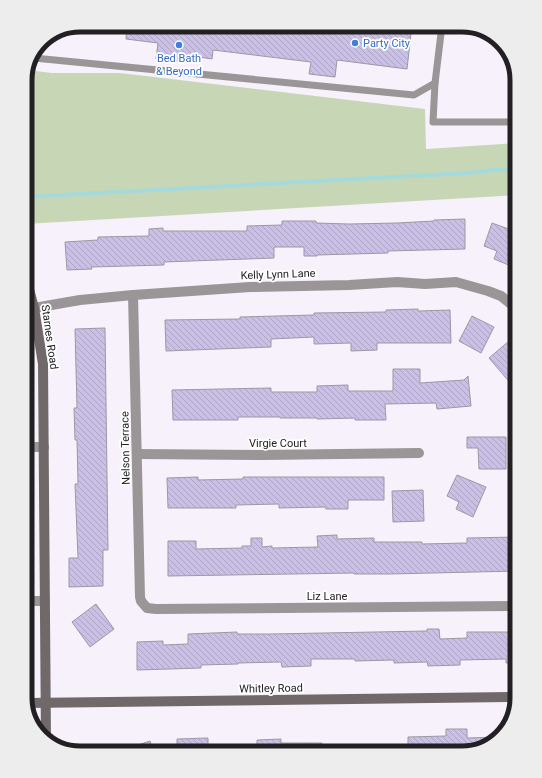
<svg xmlns="http://www.w3.org/2000/svg" width="542" height="778" viewBox="0 0 542 778" font-family="Roboto,sans-serif">
	<style>
		.green { fill: #c7d7b5 }
		.lines { fill: none; stroke-linecap: round; stroke-linejoin: round }
		.stream { stroke: #a6d9dc; stroke-width: 4 }
		.building { fill: url(#building-back-hatch); stroke: #9b99a4 }
		.lane { stroke: #9a9596; stroke-width: 7 }
		.street { stroke: #9a9596; stroke-width: 10 }
		.secondary { stroke: #706869; stroke-width: 10 }
		.shop-dot { fill: #3f7fe0; stroke: #fff; stroke-width: 1.5 }
		.labels { text-anchor: middle; stroke-width: 3.5; stroke-linejoin: round; paint-order: stroke }
		.shop-label { font-size: 11px; fill: #366cbe; stroke: #fff; text-anchor: start }
		.street-label { font-size: 11px; fill: #232024; stroke: #fff }
		.rim { fill: none; stroke: #232024; stroke-width: 5 }
	</style>
	<defs>
		<pattern id="building-back-hatch" width="6" height="6" patternUnits="userSpaceOnUse"><rect width="6" height="6" fill="#cac0e6"/><path d="M-1 5l2 2M0 0l6 6M5-1l2 2" fill="none" stroke="#ada5c5"/></pattern>
	</defs>
	<rect width="100%" height="100%" fill="#f7f1fb"/>
	<path class="green" d="M 28,70 L 52,73 L 120,73 L 425,109 L 426,149 L 517,143 L 517,195 L 25,224 L 25,76 Z"/>
	<g class="lines">
		<path class="stream" d="M 25,197 L 467,173 L 493,170 L 517,170"/>
	</g>
	<g class="building">
		<path d="M 127,25 L 412,25 L 407,69 L 337,60 L 335,77 L 309,74 L 311,62 L 213,50 L 212,59 L 186,55 L 186,62 L 156,59 L 158,43 L 126,39 Z"/>
		<path d="M 465,219 L 465,249 L 388,251 L 388,253 L 317,255 L 317,256 L 304,256 L 304,247 L 274,247 L 274,258 L 164,262 L 164,265 L 91,267 L 92,269 L 67,270 L 65,242 L 98,240 L 98,237 L 149,236 L 149,229 L 163,228 L 163,231 L 247,231 L 247,226 L 282,225 L 282,221 L 316,221 L 316,223 L 349,224 L 397,223 L 434,221 L 434,220 Z"/>
		<path d="M 492,223 L 517,232 L 517,251 L 511,266 L 494,259 L 497,251 L 484,246 Z"/>
		<path d="M 418,309 L 418,311 L 450,310 L 451,343 L 377,343 L 377,350 L 351,351 L 351,343 L 314,344 L 314,337 L 271,339 L 271,347 L 166,351 L 165,320 L 240,319 L 240,317 L 314,315 L 314,313 L 386,312 L 386,310 Z"/>
		<path d="M 472,316 L 494,327 L 481,353 L 459,341 Z"/>
		<path d="M 105,328 L 108,550 L 103,550 L 103,586 L 69,587 L 69,558 L 78,558 L 75,484 L 78,484 L 77,440 L 75,440 L 74,408 L 77,408 L 75,329 Z"/>
		<path d="M 509,341 L 517,351 L 517,391 L 489,358 Z"/>
		<path d="M 393,369 L 420,369 L 420,383 L 464,380 L 468,376 L 471,406 L 437,409 L 436,403 L 385,404 L 386,420 L 355,420 L 355,418 L 317,419 L 317,418 L 280,418 L 280,417 L 238,417 L 238,420 L 173,420 L 172,390 L 271,388 L 271,392 L 317,392 L 317,386 L 348,385 L 348,391 L 393,391 Z"/>
		<path d="M 467,437 L 506,437 L 506,469 L 479,469 L 478,448 L 467,448 Z"/>
		<path d="M 457,475 L 486,487 L 473,517 L 456,509 L 459,502 L 447,496 Z"/>
		<path d="M 198,477 L 198,480 L 243,479 L 243,477 L 384,477 L 384,500 L 348,500 L 348,509 L 326,509 L 325,507 L 279,508 L 279,504 L 236,505 L 236,508 L 168,508 L 167,478 Z"/>
		<path d="M 423,490 L 424,521 L 393,522 L 392,491 Z"/>
		<path d="M 337,535 L 337,539 L 374,538 L 374,542 L 422,542 L 422,544 L 467,543 L 467,538 L 517,537 L 517,571 L 390,574 L 354,574 L 354,573 L 168,576 L 168,541 L 196,541 L 196,549 L 242,548 L 242,546 L 251,546 L 251,538 L 262,538 L 262,547 L 272,546 L 272,548 L 318,547 L 317,536 Z"/>
		<path d="M 96,604 L 114,629 L 90,647 L 72,622 Z"/>
		<path d="M 427,629 L 439,629 L 440,639 L 467,638 L 467,632 L 517,632 L 517,662 L 506,663 L 506,659 L 460,660 L 460,665 L 428,666 L 427,662 L 394,663 L 394,660 L 355,661 L 355,659 L 311,659 L 311,666 L 282,667 L 281,662 L 238,663 L 238,664 L 201,665 L 201,668 L 137,670 L 137,642 L 163,641 L 163,645 L 188,644 L 188,634 L 237,632 L 237,634 L 271,634 L 427,631 Z"/>
		<path d="M 446,729 L 467,729 L 467,738 L 498,737 L 489,746 L 462,753 L 408,753 L 408,737 L 446,736 Z"/>
		<path d="M 208,738 L 208,753 L 177,753 L 177,739 Z"/>
		<path d="M 281,739 L 281,743 L 322,743 L 322,753 L 257,753 L 257,740 Z"/>
		<path d="M 150,741 L 154,753 L 120,753 L 120,751 Z"/>
	</g>
	<g class="lines">
		<g class="lane">
			<path d="M 34,58 L 414,95 L 435,83 L 442,25"/>
			<path d="M 435,83 L 433,122 L 517,122"/>
		</g>
		<g class="street">
			<path d="M 133,295 L 140,597 L 141,601 L 147,608 L 156,609 L 517,606"/>
			<path d="M 34,308 L 80,300 L 133,295 L 250,287 L 349,285 L 397,282 L 425,284 L 456,282 L 488,291 L 501,296 L 517,309"/>
			<path d="M 25,447 L 44,447"/>
			<path d="M 137,454 L 263,455 L 419,453"/>
			<path d="M 25,601 L 45,601"/>
		</g>
		<g class="secondary">
			<path d="M 25,274 L 34,308 L 43,364 L 46,741"/>
			<path d="M 26,703 L 517,697"/>
		</g>
	</g>
	<g class="shop-dot">
		<circle cx="355" cy="43" r="4"/>
		<circle cx="179" cy="45" r="4"/>
	</g>
	<g class="labels">
		<g class="shop-label">
			<text x="363" y="47">Party City</text>
			<text x="179" y="62" text-anchor="middle">Bed Bath<tspan x="179" dy="13">&amp; Beyond</tspan></text>
		</g>
		<g class="street-label">
			<text transform="translate(278 274) rotate(-2)" y="4">Kelly Lynn Lane</text>
			<text transform="translate(50 337) rotate(82)" y="4">Starnes Road</text>
			<text x="278" y="447">Virgie Court</text>
			<text transform="translate(125 448) rotate(-91)" y="4">Nelson Terrace</text>
			<text x="327" y="600">Liz Lane</text>
			<text transform="translate(271 688) rotate(-1)" y="4">Whitley Road</text>
		</g>
	</g>
	<path d="M0 0H542V778H0ZM80 32H462A48 48 0 0 1 510 80V698A48 48 0 0 1 462 746H80A48 48 0 0 1 32 698V80A48 48 0 0 1 80 32Z" fill="#ededed" fill-rule="evenodd"/>
	<path class="rim" d="M80 32H462A48 48 0 0 1 510 80V698A48 48 0 0 1 462 746H80A48 48 0 0 1 32 698V80A48 48 0 0 1 80 32Z"/>
</svg>
